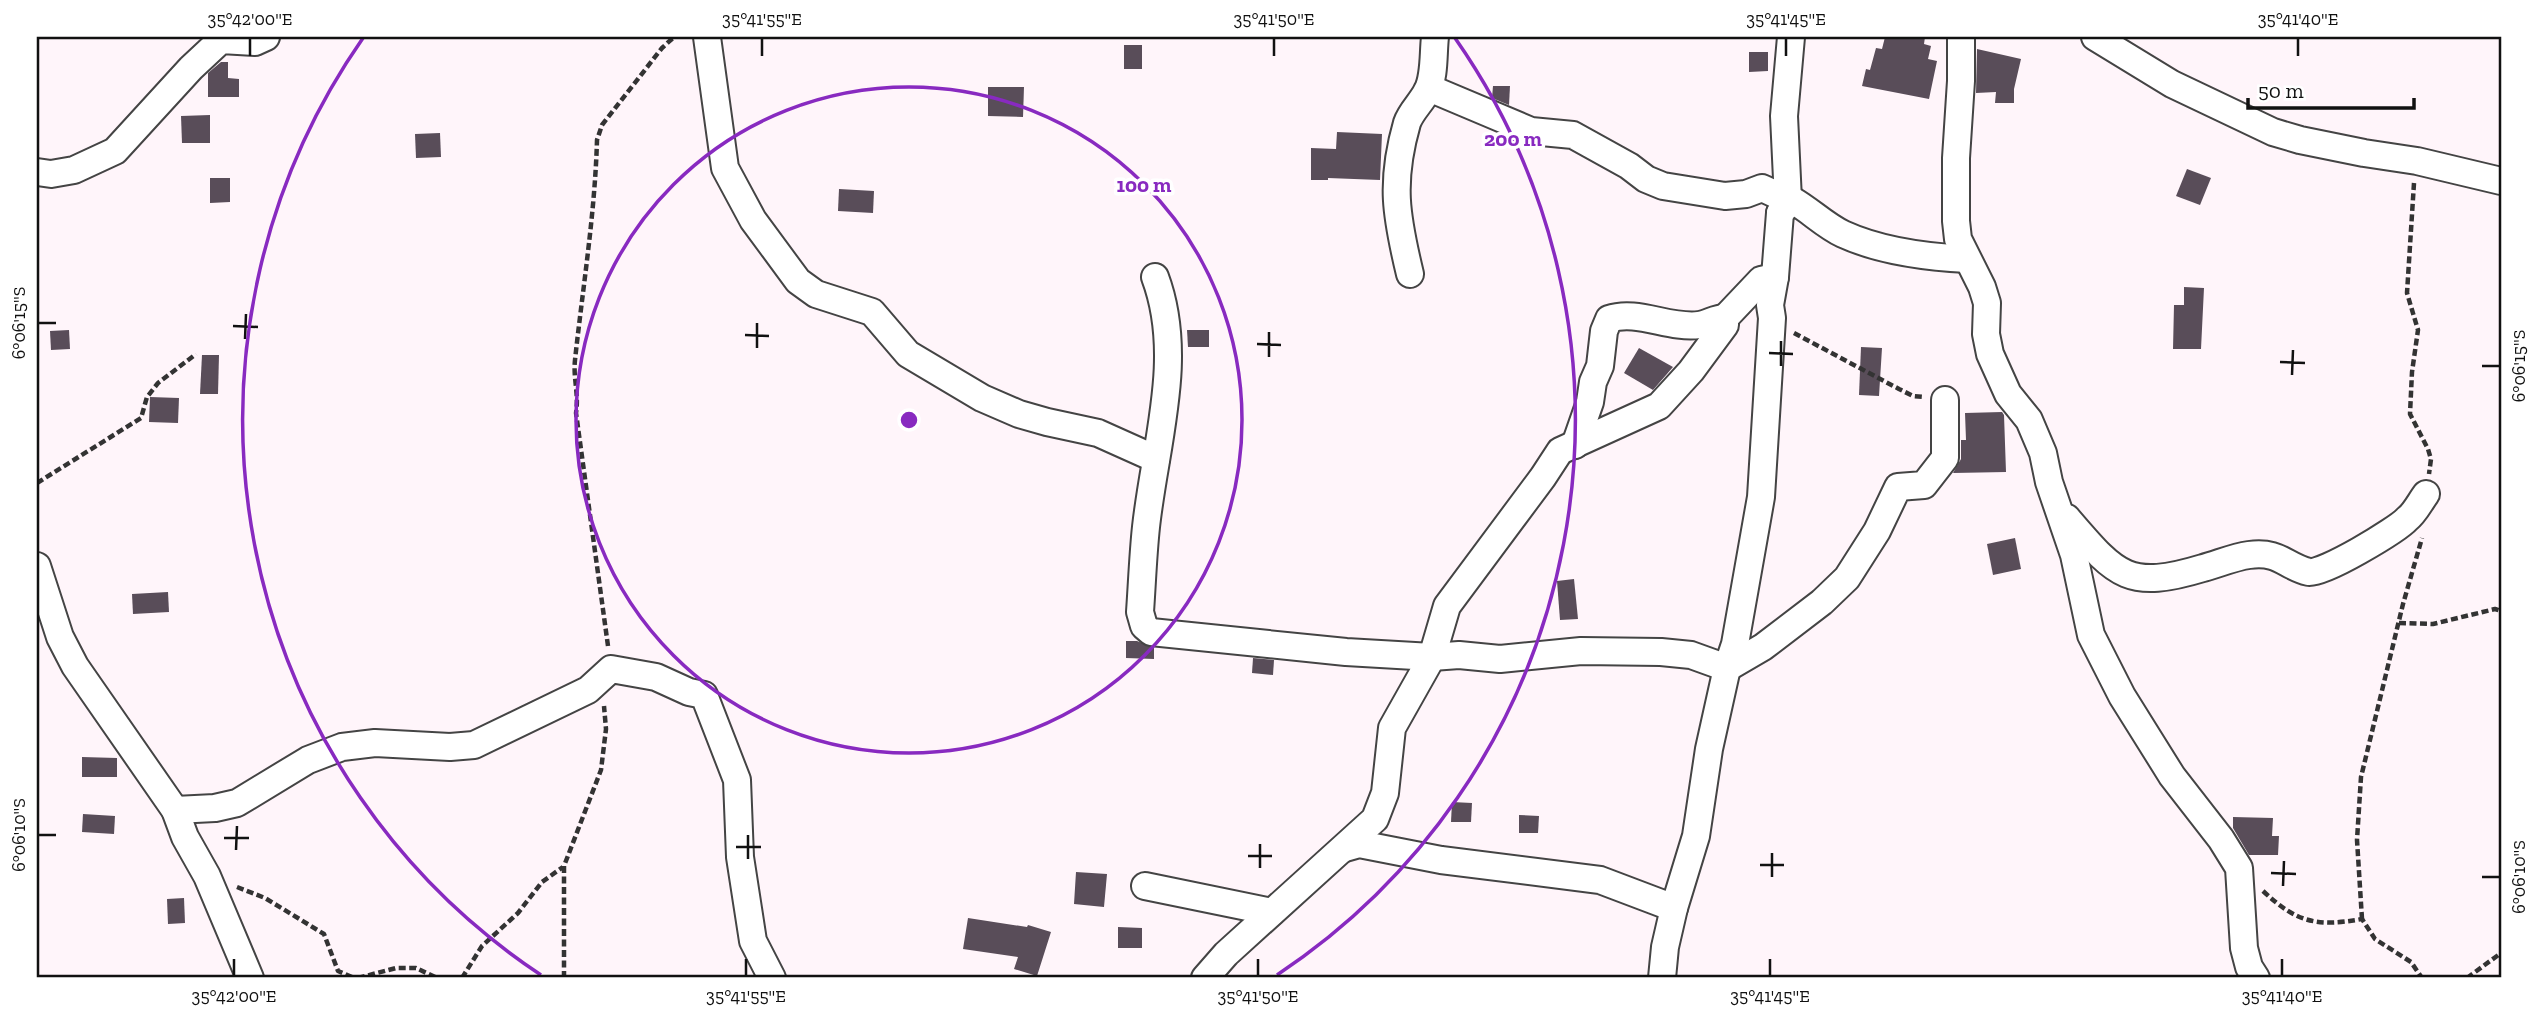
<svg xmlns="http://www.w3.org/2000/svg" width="2538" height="1015" viewBox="0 0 2538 1015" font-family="'Zilla Slab',serif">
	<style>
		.building { fill: #594d59 }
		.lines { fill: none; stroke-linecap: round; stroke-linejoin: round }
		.street-casing { stroke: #444; stroke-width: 30 }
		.path { stroke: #333; stroke-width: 4.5; stroke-dasharray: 7 3.5; stroke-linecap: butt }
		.street { stroke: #fff; stroke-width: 26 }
		.ticks { fill: none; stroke: #111; stroke-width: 2.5 }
		.ring { fill: none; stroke: #882ac0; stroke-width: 3.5 }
		.centre { fill: #882ac0; stroke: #fff; stroke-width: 3.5 }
		.ring-label { font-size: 21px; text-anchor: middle; font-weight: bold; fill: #882ac0; stroke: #fff; stroke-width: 7; stroke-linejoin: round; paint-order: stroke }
		.neatline { fill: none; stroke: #111; stroke-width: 2.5 }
		.ticks-label { font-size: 18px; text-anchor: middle; fill: #111 }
	</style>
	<rect width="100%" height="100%" fill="#fff5fa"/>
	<g class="building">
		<path d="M 1885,37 L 1925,37 L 1924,44 L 1931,46 L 1928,59 L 1937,61 L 1929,99 L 1862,86 L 1866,69 L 1870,70 L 1876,48 L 1882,49 Z"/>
		<rect x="1124" y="45" width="18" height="24"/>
		<path d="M 1977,49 L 2021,59 L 2014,89 L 2014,103 L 1995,103 L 1996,92 L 1976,93 Z"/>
		<path d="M 1749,52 L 1768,52 L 1768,71 L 1749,72 Z"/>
		<path d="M 221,62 L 228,62 L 228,78 L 239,79 L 239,97 L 208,97 L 208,73 Z"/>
		<path d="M 1493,86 L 1510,86 L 1509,105 L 1492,98 Z"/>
		<path d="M 988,87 L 1024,87 L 1023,117 L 988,116 Z"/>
		<path d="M 210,115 L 210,143 L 182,143 L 181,116 Z"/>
		<path d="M 1337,132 L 1382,134 L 1380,180 L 1328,178 L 1328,180 L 1311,180 L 1311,148 L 1336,149 Z"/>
		<path d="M 440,133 L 441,157 L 416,158 L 415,134 Z"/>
		<path d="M 2187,169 L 2211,178 L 2200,205 L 2176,196 Z"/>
		<path d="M 210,178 L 230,178 L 230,202 L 210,203 Z"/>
		<path d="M 839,189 L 874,191 L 873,213 L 838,211 Z"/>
		<path d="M 2184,287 L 2204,288 L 2201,349 L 2173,349 L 2174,305 L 2184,305 Z"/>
		<path d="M 69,330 L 70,349 L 51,350 L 50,331 Z"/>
		<path d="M 1187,330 L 1209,330 L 1209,347 L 1188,347 Z"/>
		<path d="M 1861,347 L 1882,348 L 1879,396 L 1859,395 Z"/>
		<path d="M 1639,348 L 1673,367 L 1653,390 L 1624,373 Z"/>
		<path d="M 202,355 L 219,355 L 218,394 L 200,394 Z"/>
		<path d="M 150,397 L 179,398 L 178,423 L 149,422 Z"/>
		<path d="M 2002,412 L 2004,415 L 2006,472 L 1953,473 L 1961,459 L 1961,440 L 1966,440 L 1965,413 Z"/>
		<path d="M 2015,538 L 2021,569 L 1993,575 L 1987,544 Z"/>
		<path d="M 1574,579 L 1578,619 L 1560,620 L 1557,581 Z"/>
		<path d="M 168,592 L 169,612 L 133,614 L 132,594 Z"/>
		<path d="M 1126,641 L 1137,641 L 1154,648 L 1154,659 L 1126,658 Z"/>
		<path d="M 1253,658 L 1274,660 L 1273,675 L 1252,673 Z"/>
		<path d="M 82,757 L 117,758 L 117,777 L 82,777 Z"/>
		<path d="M 1452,802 L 1472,803 L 1471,822 L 1451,822 Z"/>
		<path d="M 83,814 L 115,816 L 114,834 L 82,832 Z"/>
		<path d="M 1519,815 L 1539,816 L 1538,833 L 1519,833 Z"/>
		<path d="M 2233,817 L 2273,818 L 2272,836 L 2279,836 L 2278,855 L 2249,855 L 2233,828 Z"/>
		<path d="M 1076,872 L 1107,874 L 1104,907 L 1074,904 Z"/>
		<path d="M 184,898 L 185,923 L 168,924 L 167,899 Z"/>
		<path d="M 968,918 L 1027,927 L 1028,925 L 1051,932 L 1037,976 L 1014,969 L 1018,957 L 963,949 Z"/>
		<path d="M 1118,927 L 1142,928 L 1142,948 L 1118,948 Z"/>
	</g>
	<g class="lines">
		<g class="street-casing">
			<g id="street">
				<path d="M 707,37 L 725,168 L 753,220 L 798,281 L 816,294 L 872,312 L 908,354 L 982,398 L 1019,414 L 1047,422 L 1098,433 L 1156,459"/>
				<path d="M 1961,37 L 1961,81 L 1956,158 L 1956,221 L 1958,239 L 1982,287 L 1987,303 L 1986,334 L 1990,354 L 2008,394 L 2029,420 L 2043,453 L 2049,482 L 2074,555 L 2091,635 L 2122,696 L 2172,776 L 2221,839 L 2239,868 L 2244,948 L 2249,967 L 2256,978"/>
				<path d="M 2095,37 L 2172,84 L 2273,132 L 2300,140 L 2364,153 L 2417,161 L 2501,181"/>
				<path d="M 1429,88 L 1531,131 L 1573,135 L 1629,166 L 1646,179 L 1663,186 L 1725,196 L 1746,194 L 1762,188 L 1788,200"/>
				<path d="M 37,172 L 51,174 L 74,170 L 115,151 L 191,68 L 221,40 L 255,42 L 266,37"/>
				<path d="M 1780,213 L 1792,200 C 1810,210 1824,225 1843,234 C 1880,251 1926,257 1967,259"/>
				<path d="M 1410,274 C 1396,216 1390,182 1407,123 C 1411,111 1422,102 1427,91 C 1435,77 1433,53 1435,37"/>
				<path d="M 1155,277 C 1185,357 1155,444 1146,527 C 1143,555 1142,584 1140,612 L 1144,626 L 1151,632 L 1346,652 L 1432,657 L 1459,655 L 1500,659 L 1581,651 L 1661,652 L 1691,655 L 1727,668 L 1763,647 L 1822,602 L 1847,578 L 1877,531 L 1898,487 L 1924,485 L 1945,458 L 1945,400"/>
				<path d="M 1575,445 L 1590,402 L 1593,382 L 1600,366 L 1604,331 L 1609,319 C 1637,309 1669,329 1699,325 C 1708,324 1715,318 1725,318"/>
				<path d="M 2067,518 C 2116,575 2127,591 2203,568 C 2218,564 2234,557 2249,555 C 2281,551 2284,566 2309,572 C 2322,575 2397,530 2407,519 C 2415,513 2420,502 2426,494"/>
				<path d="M 37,566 L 60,637 L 75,666 L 175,810 L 185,837 L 207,876 L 250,978"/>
				<path d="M 175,810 L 215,808 L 237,803 L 308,760 L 342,747 L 375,743 L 450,747 L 474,745 L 588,690 L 611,669 L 656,677 L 689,692 L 704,695 L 737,780 L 740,857 L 753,941 L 772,978"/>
				<path d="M 1345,848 L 1359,844 L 1441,860 L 1600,880 L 1674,908"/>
				<path d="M 1145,886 L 1272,912"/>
				<path d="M 1205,978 L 1226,954 L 1375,819 L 1385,793 L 1392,728 L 1432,657 L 1447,606 L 1543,477 L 1560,451 L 1659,406 L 1691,371 L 1725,325 L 1725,318 L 1761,280 L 1775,277"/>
				<path d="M 1662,978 L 1665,947 L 1674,908 L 1696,836 L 1709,749 L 1727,668 L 1735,644 L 1761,497 L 1772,318 L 1770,305 L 1775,277 L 1780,213 L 1788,200 L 1784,116 L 1791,37"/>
			</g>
		</g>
		<g class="path">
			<path d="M 2414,183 L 2407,293 L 2418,330 L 2412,372 L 2410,414 L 2428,449 L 2431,459 L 2429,474"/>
			<path d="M 1794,333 L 1899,389 L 1913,396 L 1924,397"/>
			<path d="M 37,483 L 141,418 L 147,397 L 158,383 L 196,354"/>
			<path d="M 2399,623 L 2433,624 L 2495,609 L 2501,611"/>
			<path d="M 608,646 L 576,413 C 579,394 573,378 575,360 C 583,286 595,213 597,140 L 602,125 L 662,48 L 674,37"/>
			<path d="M 237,887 L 265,898 L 324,934 L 338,971 L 354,978"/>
			<path d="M 2263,891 C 2297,923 2317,927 2362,919 L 2375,939 L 2411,962 L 2422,978"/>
			<path d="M 2362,919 L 2357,840 L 2361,777 L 2403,604 L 2422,538"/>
			<path d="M 358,978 L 396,968 L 416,968 L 437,978"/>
			<path d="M 462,978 L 482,946 L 518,913 L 542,882 L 563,867"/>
			<path d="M 564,978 L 564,866 L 601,770 L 606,729 L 604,706"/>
			<path d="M 2467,978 L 2501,953"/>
		</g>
		<use href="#street" class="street"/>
	</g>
	<path class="ticks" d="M 250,56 L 250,38M 762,56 L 762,38M 1274,56 L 1274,38M 1786,56 L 1786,38M 2298,56 L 2298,38M 38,323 L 56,323M 233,326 L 258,327M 745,335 L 769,336M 245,339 L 246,314M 1257,344 L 1281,345M 757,348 L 757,323M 1769,353 L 1793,354M 1269,357 L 1269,332M 2280,362 L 2305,363M 1781,366 L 1781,341M 2482,366 L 2500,366M 2292,375 L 2293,350M 38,835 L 56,835M 224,838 L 249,838M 736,847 L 761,847M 236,850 L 237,826M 1248,856 L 1272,856M 748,859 L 748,835M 1760,865 L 1784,865M 1260,868 L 1260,844M 2271,873 L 2296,874M 1772,877 L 1772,853M 2482,877 L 2500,877M 2283,886 L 2284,861M 234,976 L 234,959M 746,976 L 746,959M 1258,976 L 1258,959M 1770,976 L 1770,959M 2282,976 L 2282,959"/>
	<g class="ring">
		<circle cx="909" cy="420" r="333"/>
		<path d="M541 975A666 666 0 0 1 363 38M1455 38A666 666 0 0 1 1277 975"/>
	</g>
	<circle cx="909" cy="420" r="10" class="centre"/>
	<g class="ring-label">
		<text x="1513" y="146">200 m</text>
		<text x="1144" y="192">100 m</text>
	</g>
	<rect width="2538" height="1015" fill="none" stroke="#ffffff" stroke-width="77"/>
	<path d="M2248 98v10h166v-10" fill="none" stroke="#111111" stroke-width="3.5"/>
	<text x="2258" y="98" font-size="21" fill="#111111" stroke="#ffffff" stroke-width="5" paint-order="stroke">50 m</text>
	<rect x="38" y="38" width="2462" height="938" class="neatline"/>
	<g class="ticks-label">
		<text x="250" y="25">35°42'00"E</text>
		<text x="762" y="25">35°41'55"E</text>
		<text x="1274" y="25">35°41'50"E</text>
		<text x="1786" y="25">35°41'45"E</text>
		<text x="2298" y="25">35°41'40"E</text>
		<text transform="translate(19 323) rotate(-90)" y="6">6°06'15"S</text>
		<text transform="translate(2519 366) rotate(-90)" y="6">6°06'15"S</text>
		<text transform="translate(19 835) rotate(-90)" y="6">6°06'10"S</text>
		<text transform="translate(2519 877) rotate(-90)" y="6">6°06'10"S</text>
		<text x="234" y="1002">35°42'00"E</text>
		<text x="746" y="1002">35°41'55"E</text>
		<text x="1258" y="1002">35°41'50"E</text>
		<text x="1770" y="1002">35°41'45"E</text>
		<text x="2282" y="1002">35°41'40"E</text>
	</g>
</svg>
